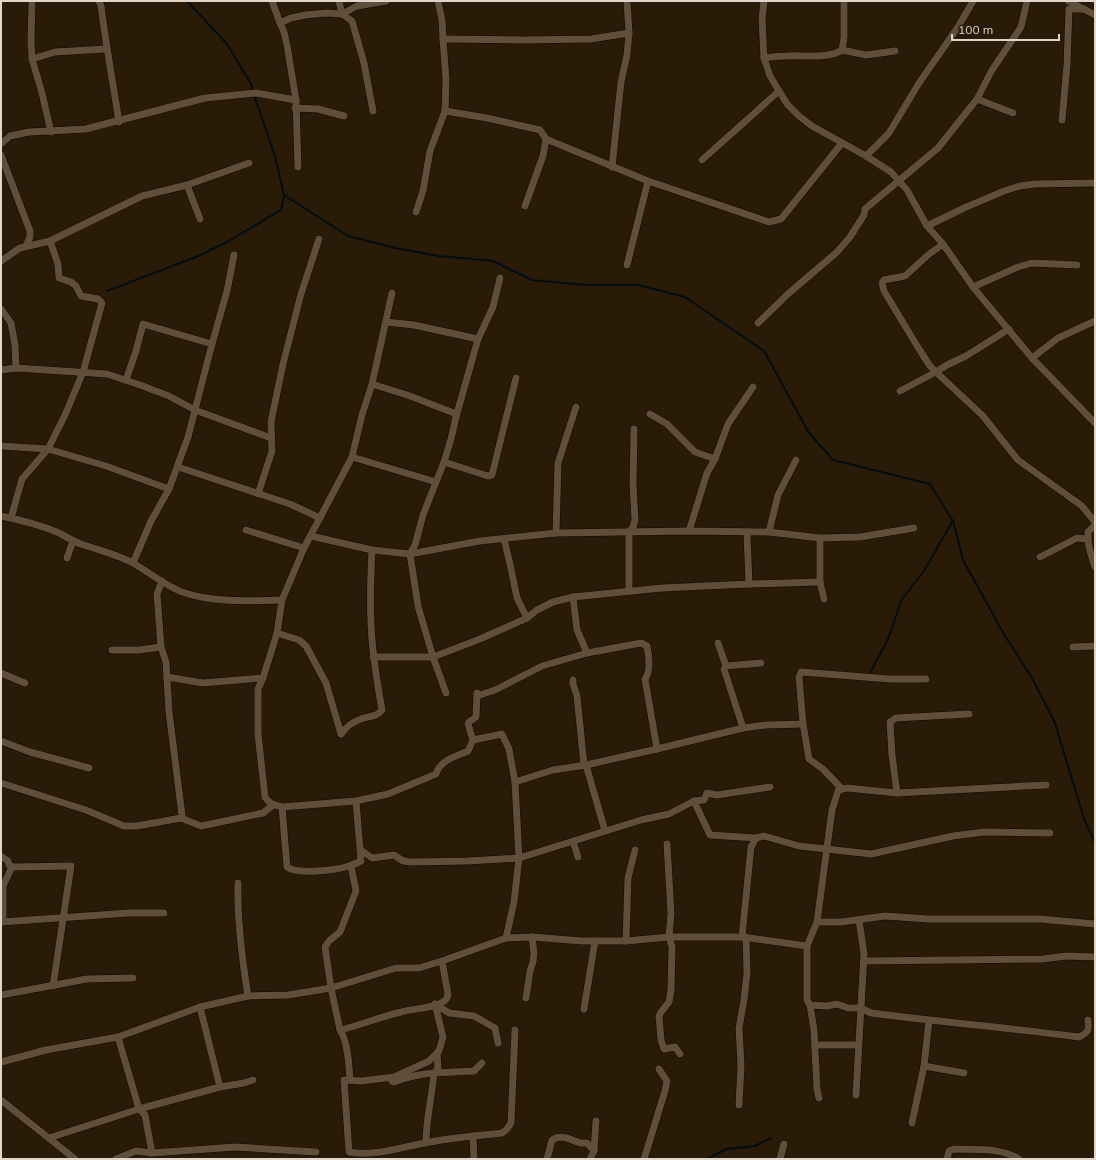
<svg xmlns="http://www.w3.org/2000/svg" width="1096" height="1160" viewBox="0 0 1096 1160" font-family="Mulish,sans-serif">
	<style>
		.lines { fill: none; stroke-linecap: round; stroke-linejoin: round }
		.stream { stroke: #020d12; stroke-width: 2 }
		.street-casing { stroke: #120600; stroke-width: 8 }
		.street { stroke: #5f4e39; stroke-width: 7 }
	</style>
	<rect width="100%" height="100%" fill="#2a1b08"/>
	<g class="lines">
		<g class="stream">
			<path d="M 187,1 L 227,44 L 251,84 L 253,91"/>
			<path d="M 254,95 L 275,156 L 284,195 L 348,236 L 395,248 L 439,256 L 493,261 L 532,280 L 586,285 L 638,285 L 685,297 L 764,351 L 809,433 L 833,460 L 930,484 L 953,521 L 963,560 L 1005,636 L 1032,678 L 1055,723 L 1084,819 L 1095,843"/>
			<path d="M 107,291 L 196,257 L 227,242 L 281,210 L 284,195"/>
			<path d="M 869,675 L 888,639 L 902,599 L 924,571 L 952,522"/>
			<path d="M 706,1159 L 727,1149 L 755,1146 L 771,1138"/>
		</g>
		<g class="street-casing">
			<g id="street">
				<path d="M 32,1 L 31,42 L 32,59 L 42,93 L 51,132"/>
				<path d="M 99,1 L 101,6 C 106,45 113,83 119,122"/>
				<path d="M 272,1 L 280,23 L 284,32 L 287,45 L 296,100 L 298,167"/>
				<path d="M 339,1 L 342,14 L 352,21 L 364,63 L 373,111"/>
				<path d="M 764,1 L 762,19 L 764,58 L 770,76 L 787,104 L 799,116 L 812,126 L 866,156 L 891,172 L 907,190 L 927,226 L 943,244 L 973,287 L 1032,358 L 1095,423"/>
				<path d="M 1068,1 L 1095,15"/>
				<path d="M 280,23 L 291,18 L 305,15 L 326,13 L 342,14 L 357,6 L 386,1"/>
				<path d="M 443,39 L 524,40 L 591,39 L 629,33"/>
				<path d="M 842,50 L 866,55 L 895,51"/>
				<path d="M 764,58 C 771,57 779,56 786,56 C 802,55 829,59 842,50 L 844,38 L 844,1"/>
				<path d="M 32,59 L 55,52 L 106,49"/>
				<path d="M 977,99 L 1013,113"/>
				<path d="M 295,108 L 318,109 L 344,116"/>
				<path d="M 445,111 L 487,118 L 540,130 L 546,139 L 648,181 L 769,222 L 781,219 L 842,143"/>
				<path d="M 1062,120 L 1067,65 L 1069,9 L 1084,9"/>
				<path d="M 1,144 L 10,136 L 29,132 L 86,129 L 205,98 L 256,93 L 296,100"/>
				<path d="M 1,155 L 30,231 L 30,237 L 26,246"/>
				<path d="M 866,156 L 889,133 L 919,83 L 958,27 L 973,1"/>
				<path d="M 702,160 L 779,91"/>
				<path d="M 612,167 L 621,82 L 627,55 L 629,33 L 627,1"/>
				<path d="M 187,185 L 200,219"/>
				<path d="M 525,206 L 543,156 L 546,139"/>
				<path d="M 416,212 L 423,191 L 430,151 L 445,111 L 446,80 L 443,39 L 442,20 L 438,1"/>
				<path d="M 927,226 L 964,208 L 1004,191 L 1020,186 L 1035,184 L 1095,183"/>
				<path d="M 1,261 L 20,248 L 50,241 L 142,196 L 187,185 L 249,163"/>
				<path d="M 627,265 L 648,181"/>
				<path d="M 973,287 L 1018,267 L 1032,263 L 1077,265"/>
				<path d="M 392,293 L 372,384 L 362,415 L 352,457 L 304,548 L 282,600 L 277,633 L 263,678 L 258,689 L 258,734 L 265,797 C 269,804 274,805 282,807 L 356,801 L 388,794 L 436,774 C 440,760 455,757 468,751 L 473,740 L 468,724 L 469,722 L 476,717 L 477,693 L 480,695 L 495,690 L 542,666 L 587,653 L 641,643 L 647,646 C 649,656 651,671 645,679 L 657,749"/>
				<path d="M 1,309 L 11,323 L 15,345 L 16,368"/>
				<path d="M 386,322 L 414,325 L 478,339"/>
				<path d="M 758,323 L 789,293 L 837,252 L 850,237 L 864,215 L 865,209 L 938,148 L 977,99 L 992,70 L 1021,27 L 1027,1"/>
				<path d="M 1009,329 L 966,356 L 947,365 L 936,372 L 983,416 L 1018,460 L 1082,506 L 1095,522"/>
				<path d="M 1032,358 L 1058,338 L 1095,321"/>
				<path d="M 1,370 L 16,368 L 107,374 L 140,385 L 169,396 L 195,410 L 271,438"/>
				<path d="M 126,380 L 136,351 L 143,324 L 212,344"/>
				<path d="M 372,384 L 410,396 L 454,413 L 456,417"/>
				<path d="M 900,391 L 936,372 L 930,366 L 919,349 L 884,291 L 882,283 L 884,280 L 905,276 L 928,255 L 943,244"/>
				<path d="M 650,414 L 667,424 L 695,452 L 715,459"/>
				<path d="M 1,446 L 48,449 L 106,466 L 169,489"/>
				<path d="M 352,457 L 436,482"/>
				<path d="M 444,462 L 488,476 L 492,475 L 516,378"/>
				<path d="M 178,467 L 290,504 L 320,518"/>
				<path d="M 258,494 L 272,451 L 271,422 L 283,364 L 301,294 L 319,239"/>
				<path d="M 1,516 C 21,520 41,525 59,533 C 67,537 73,541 81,544 C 98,550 116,554 133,563 C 149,572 164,585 182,592 C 213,603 250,601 282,600"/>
				<path d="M 11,518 L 22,479 L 48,449 L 65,415 L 83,372 L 102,303 L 98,299 L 81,296 L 76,286 L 71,282 L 59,278 L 58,264 L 50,241"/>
				<path d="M 1095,525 L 1088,532 C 1087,544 1091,555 1095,567"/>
				<path d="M 246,530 L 304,548"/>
				<path d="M 689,531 L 707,473 L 715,459 L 728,424 L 753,387"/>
				<path d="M 769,532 L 778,495 L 796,460"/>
				<path d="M 556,533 L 558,463 L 576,407"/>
				<path d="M 747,533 L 749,584 L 820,582"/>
				<path d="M 311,536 L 372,550 L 410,554 L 480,541 L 556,533 L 689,531 L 769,532 L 820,538 L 860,537 L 914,528"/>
				<path d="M 820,538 L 820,582 L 824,599"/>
				<path d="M 504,539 L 510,564 L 517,598 L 527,618"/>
				<path d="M 1040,557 L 1077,538 L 1088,539"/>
				<path d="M 67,558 L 73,541"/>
				<path d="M 133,563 L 151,521 L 169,489 L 188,437 L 212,344 L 227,291 L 234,255"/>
				<path d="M 629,591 L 629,532 L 633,527 L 635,520 L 633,484 L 634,429"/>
				<path d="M 573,597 L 577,630 L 587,653"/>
				<path d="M 277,633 L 299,640 L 306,646 L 326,683 L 341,734"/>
				<path d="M 718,643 L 726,666"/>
				<path d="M 1073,647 L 1095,646"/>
				<path d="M 112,650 L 139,650 L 161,647"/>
				<path d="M 373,657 L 433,657 L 480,639 L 527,618 L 537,610 L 553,602 L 573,597 L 662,588 L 749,584"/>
				<path d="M 1,673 L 25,683"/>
				<path d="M 167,677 L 203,683 L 263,678"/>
				<path d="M 573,680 L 573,684 L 577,696 L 584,765"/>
				<path d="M 446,693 L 433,657 L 418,606 L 410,554 L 415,545 L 423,515 L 444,462 L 451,439 L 456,417 L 478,339 L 493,307 L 500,278"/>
				<path d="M 803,724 L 809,759 L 823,769 L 842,789"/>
				<path d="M 743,728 L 724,669 L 726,666 L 761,663"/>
				<path d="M 341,734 C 346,727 352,722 361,719 C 368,716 378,717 382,710 C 379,693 376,676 374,658 C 369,623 370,586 372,550"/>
				<path d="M 473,740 L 502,734 L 509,749 L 515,782 L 519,858 L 514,902 L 506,938"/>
				<path d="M 1,741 L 30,752 L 89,768"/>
				<path d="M 586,765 L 605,831"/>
				<path d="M 515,782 L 553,770 L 586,765 L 657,749 L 743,728 L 766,725 L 803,724 L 799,677 L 801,672 L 890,679 L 926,679"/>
				<path d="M 1,783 L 86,810 L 124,826 L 137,826 L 181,818 L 182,815 L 169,712 L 166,662 L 161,647 L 157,594 L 162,581"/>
				<path d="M 1046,785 L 897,793 L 847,788 L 842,789 L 838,791 L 832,810 L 817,922 L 807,946 L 807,1000 L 810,1005 L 827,1006 L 837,1004 L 848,1008 L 861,1008 L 871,1013 C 941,1022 1010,1028 1079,1037 C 1089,1032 1089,1030 1088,1020"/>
				<path d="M 897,793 L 892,755 L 890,722 L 896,718 L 969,714"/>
				<path d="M 694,801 L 710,835 L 756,838"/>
				<path d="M 282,807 L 287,867 C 297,875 337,870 349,866 C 353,865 357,863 361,861 L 356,801"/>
				<path d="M 181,818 L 201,826 L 263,813 L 273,805"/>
				<path d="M 573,841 L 578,857"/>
				<path d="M 667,844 L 671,913 L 669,937 L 672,947 L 671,990 L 669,1002 L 661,1012 L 659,1016 L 661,1040 L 664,1049 L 675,1047 L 680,1054"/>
				<path d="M 361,850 L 372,858 L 394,855 L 403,861 L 411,862 L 468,861 L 519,858 L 641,820 L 669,814 L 694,801 L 704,800 L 707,793 L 717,795 L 770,787"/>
				<path d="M 1,856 L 8,861 L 9,865 L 12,867 L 71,866 L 53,986"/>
				<path d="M 238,883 C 237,922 242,959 248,996"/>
				<path d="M 1,922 L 129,913 L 164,913"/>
				<path d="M 3,922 L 3,886 L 12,867"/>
				<path d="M 817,922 L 841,922 L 885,916 L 928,919 L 1040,919 L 1095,924"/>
				<path d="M 742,937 L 751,847 L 756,838 L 764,836 L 799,846 L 871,854 L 953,836 L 984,832 L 1050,833"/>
				<path d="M 626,941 L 628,878 L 635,850"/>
				<path d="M 863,961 L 1043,959 L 1066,956 L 1095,957"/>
				<path d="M 1,995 L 87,979 L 133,978"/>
				<path d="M 526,998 L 530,971 L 533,962 L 534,953 L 532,937"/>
				<path d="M 435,1004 L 443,1037 L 439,1051 L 429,1061 L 394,1077 L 361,1081 L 344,1080 L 349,1152 C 375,1157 400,1147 425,1143 C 450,1138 476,1136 502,1133 L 507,1129 L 511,1123 L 515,1030"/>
				<path d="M 435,1004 L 449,1013 L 474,1016 L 495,1028 L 498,1043"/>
				<path d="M 810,1005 L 814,1030 L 817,1089 L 819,1098"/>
				<path d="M 200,1007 L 220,1087"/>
				<path d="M 584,1009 L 595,941"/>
				<path d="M 340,1030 C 361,1025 380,1017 401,1012 C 415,1008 431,1009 443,1002 C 446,1000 448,997 448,994 L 442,961"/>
				<path d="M 118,1037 L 139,1109 L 145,1115 L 152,1153"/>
				<path d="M 815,1045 L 858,1045"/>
				<path d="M 1,1062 L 46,1050 L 118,1037 L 200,1007 L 248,996 L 288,995 L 331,988 L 396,968 L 419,968 L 442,961 L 506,938 L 532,937 L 582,941 L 626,941 L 669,937 L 742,937 L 807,946"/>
				<path d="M 924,1066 L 964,1073"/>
				<path d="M 350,1080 C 349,1066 348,1041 340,1030 L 331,988 L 325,947 L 329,941 L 340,932 L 356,891 L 351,866"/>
				<path d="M 392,1081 L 394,1082 C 407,1077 420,1074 434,1073 L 438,1069 L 437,1053"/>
				<path d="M 856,1095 L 864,954 L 859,920"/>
				<path d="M 1,1100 L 75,1159"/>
				<path d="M 739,1105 L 741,1066 L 739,1028 L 744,1000 L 747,973 L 746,937"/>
				<path d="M 912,1123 L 924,1066 L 929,1021"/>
				<path d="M 473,1136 L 474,1159"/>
				<path d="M 49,1138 L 139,1109 L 220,1087 L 244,1083 L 253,1080"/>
				<path d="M 426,1142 C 426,1119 432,1097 434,1073 L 474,1071 L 482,1063"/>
				<path d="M 116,1159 L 136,1151 L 152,1153 L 235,1147 L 316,1152"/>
				<path d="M 547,1159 L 552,1140 C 562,1133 572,1141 581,1143 C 583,1143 585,1143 587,1143 L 594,1151"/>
				<path d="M 590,1159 L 594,1151 L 596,1121"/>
				<path d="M 644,1159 L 665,1091 L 667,1081 L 659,1069"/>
				<path d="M 780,1159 L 784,1144"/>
				<path d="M 947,1159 L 949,1151 L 954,1149 C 975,1150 1000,1147 1019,1159"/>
			</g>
		</g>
		<use href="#street" class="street"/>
	</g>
	<rect width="1096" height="1160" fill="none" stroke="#dfd5c9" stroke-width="4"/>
	<path d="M952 34v6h107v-6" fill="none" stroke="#dfd5c9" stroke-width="2"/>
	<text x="958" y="34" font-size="12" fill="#dfd5c9" stroke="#2a1b08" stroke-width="3" paint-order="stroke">100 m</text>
</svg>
